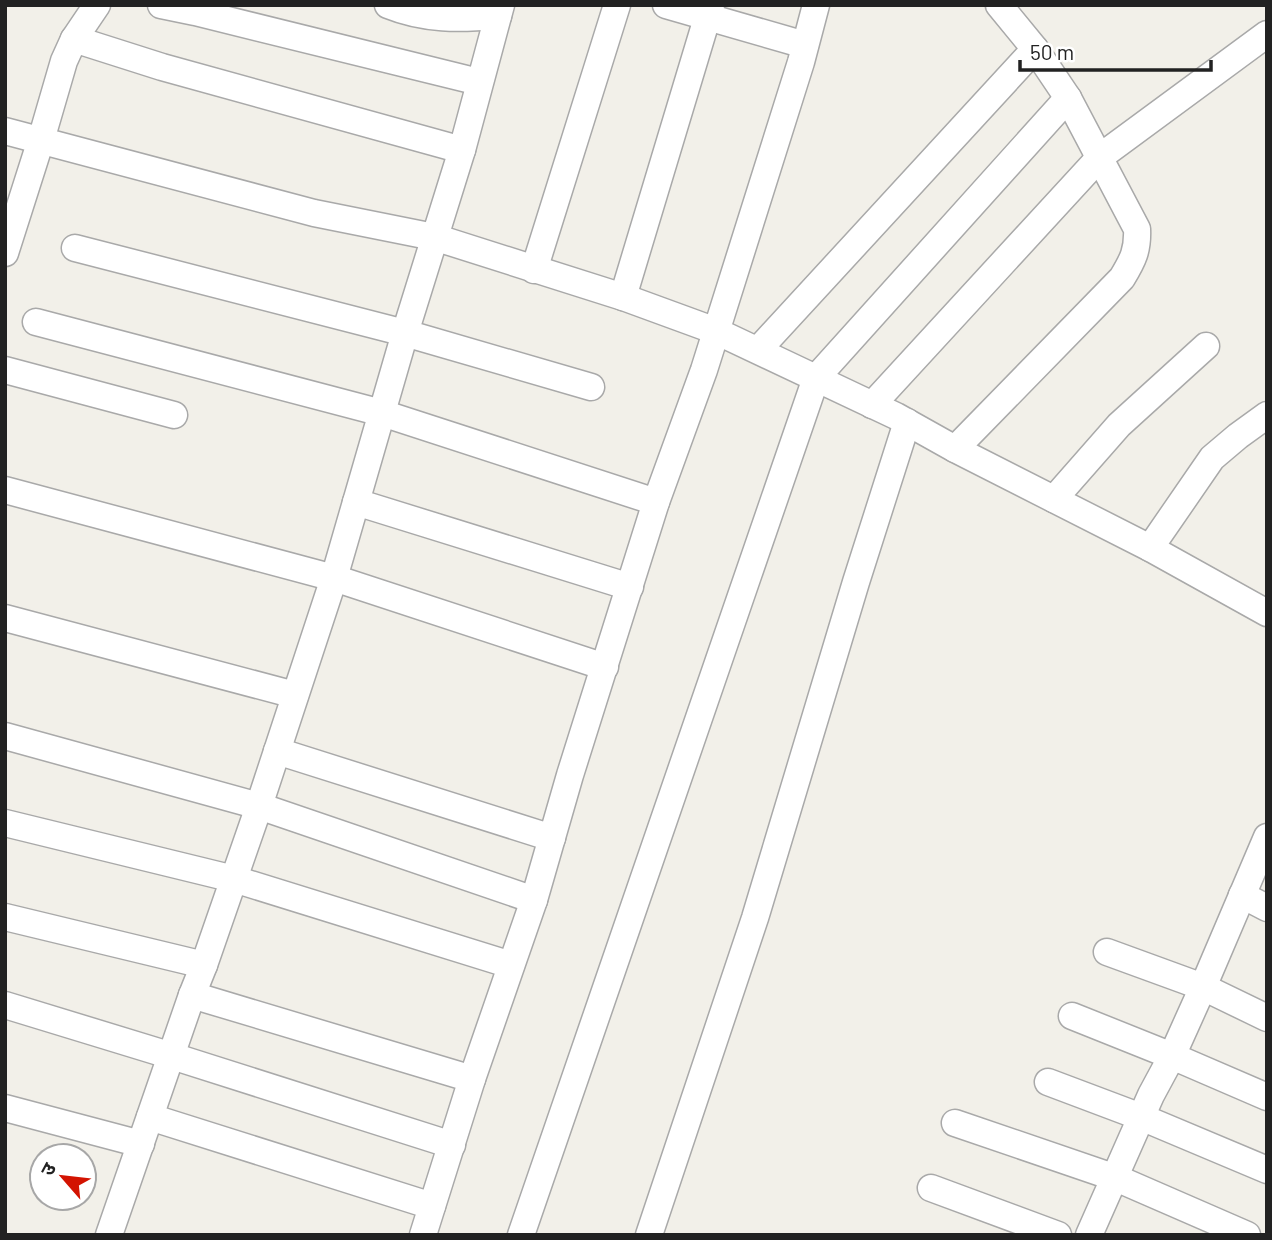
<svg xmlns="http://www.w3.org/2000/svg" width="1272" height="1240" viewBox="0 0 1272 1240" font-family="Barlow,'Noto Sans Devanagari',sans-serif">
	<style>
		.lines { fill: none; stroke-linecap: round; stroke-linejoin: round }
		.minor-casing { stroke: #a9a9a9; stroke-width: 29 }
		.minor { stroke: #fff; stroke-width: 26 }
	</style>
	<rect width="100%" height="100%" fill="#f2f0e9"/>
	<g class="lines">
		<g class="minor-casing">
			<g id="minor">
				<path d="M 161,5 L 195,12 L 479,82"/>
				<path d="M 388,5 C 425,20 459,19 498,16"/>
				<path d="M 666,5 L 805,45"/>
				<path d="M 74,39 L 162,67 L 462,150"/>
				<path d="M 5,131 L 314,213 L 434,237 L 623,297 L 716,331 L 896,416 L 955,449 L 1150,548 L 1267,613"/>
				<path d="M 75,248 L 405,333 L 591,387"/>
				<path d="M 5,253 L 41,140 L 64,61 L 74,39 L 97,5"/>
				<path d="M 534,270 L 617,5"/>
				<path d="M 623,297 L 711,5"/>
				<path d="M 36,322 L 382,413 L 656,502"/>
				<path d="M 758,350 L 1035,49"/>
				<path d="M 5,370 L 174,415"/>
				<path d="M 872,405 L 1100,157 L 1267,34"/>
				<path d="M 955,449 L 1122,278 C 1133,260 1138,250 1137,229 L 1068,98 L 1035,49 L 999,5"/>
				<path d="M 5,490 L 334,578 L 605,667"/>
				<path d="M 1054,499 L 1119,425 L 1206,346"/>
				<path d="M 356,502 L 630,587"/>
				<path d="M 1150,548 L 1212,458 L 1238,436 L 1267,415"/>
				<path d="M 5,618 L 295,695"/>
				<path d="M 5,736 L 259,806 L 534,900"/>
				<path d="M 277,751 L 552,838"/>
				<path d="M 5,823 L 234,879 L 511,965"/>
				<path d="M 1242,895 L 1267,908"/>
				<path d="M 5,917 L 204,965"/>
				<path d="M 1107,952 L 1203,987 L 1267,1018"/>
				<path d="M 192,995 L 472,1079"/>
				<path d="M 5,1005 L 172,1056 L 452,1145"/>
				<path d="M 1072,1016 L 1172,1056 L 1267,1097"/>
				<path d="M 1048,1082 L 1141,1117 L 1267,1170"/>
				<path d="M 5,1108 L 141,1144"/>
				<path d="M 150,1117 L 432,1206"/>
				<path d="M 955,1123 L 1116,1178 L 1247,1235"/>
				<path d="M 931,1188 L 1058,1235"/>
				<path d="M 109,1235 L 192,995 L 204,965 L 255,818 L 334,578 L 405,333 L 462,150 L 501,5"/>
				<path d="M 423,1235 L 472,1079 L 534,900 L 570,775 L 656,502 L 704,370 L 801,62 L 816,5"/>
				<path d="M 521,1235 L 816,378 L 1068,98"/>
				<path d="M 649,1235 L 755,918 L 856,582 L 907,422"/>
				<path d="M 1089,1235 L 1151,1095 L 1172,1056 L 1203,987 L 1267,837"/>
			</g>
		</g>
		<use href="#minor" class="minor"/>
	</g>
	<rect width="1272" height="1240" fill="none" stroke="#222222" stroke-width="14"/>
	<g transform="translate(63 1177) rotate(298)"><circle r="33" fill="#ffffff" stroke="#a7a7a7" stroke-width="2"/>
	<path d="M0-5L12 26L0 18L-12 26Z" fill="#d31301"/>
	<text y="-10" font-size="19" font-weight="bold" text-anchor="middle" fill="#222222">उ</text>
	</g>
	<path d="M1020 60v10h191v-10" fill="none" stroke="#222222" stroke-width="3.5"/>
	<text x="1030" y="60" font-size="21" fill="#222222" stroke="#ffffff" stroke-width="5" paint-order="stroke">50 m</text>
</svg>
